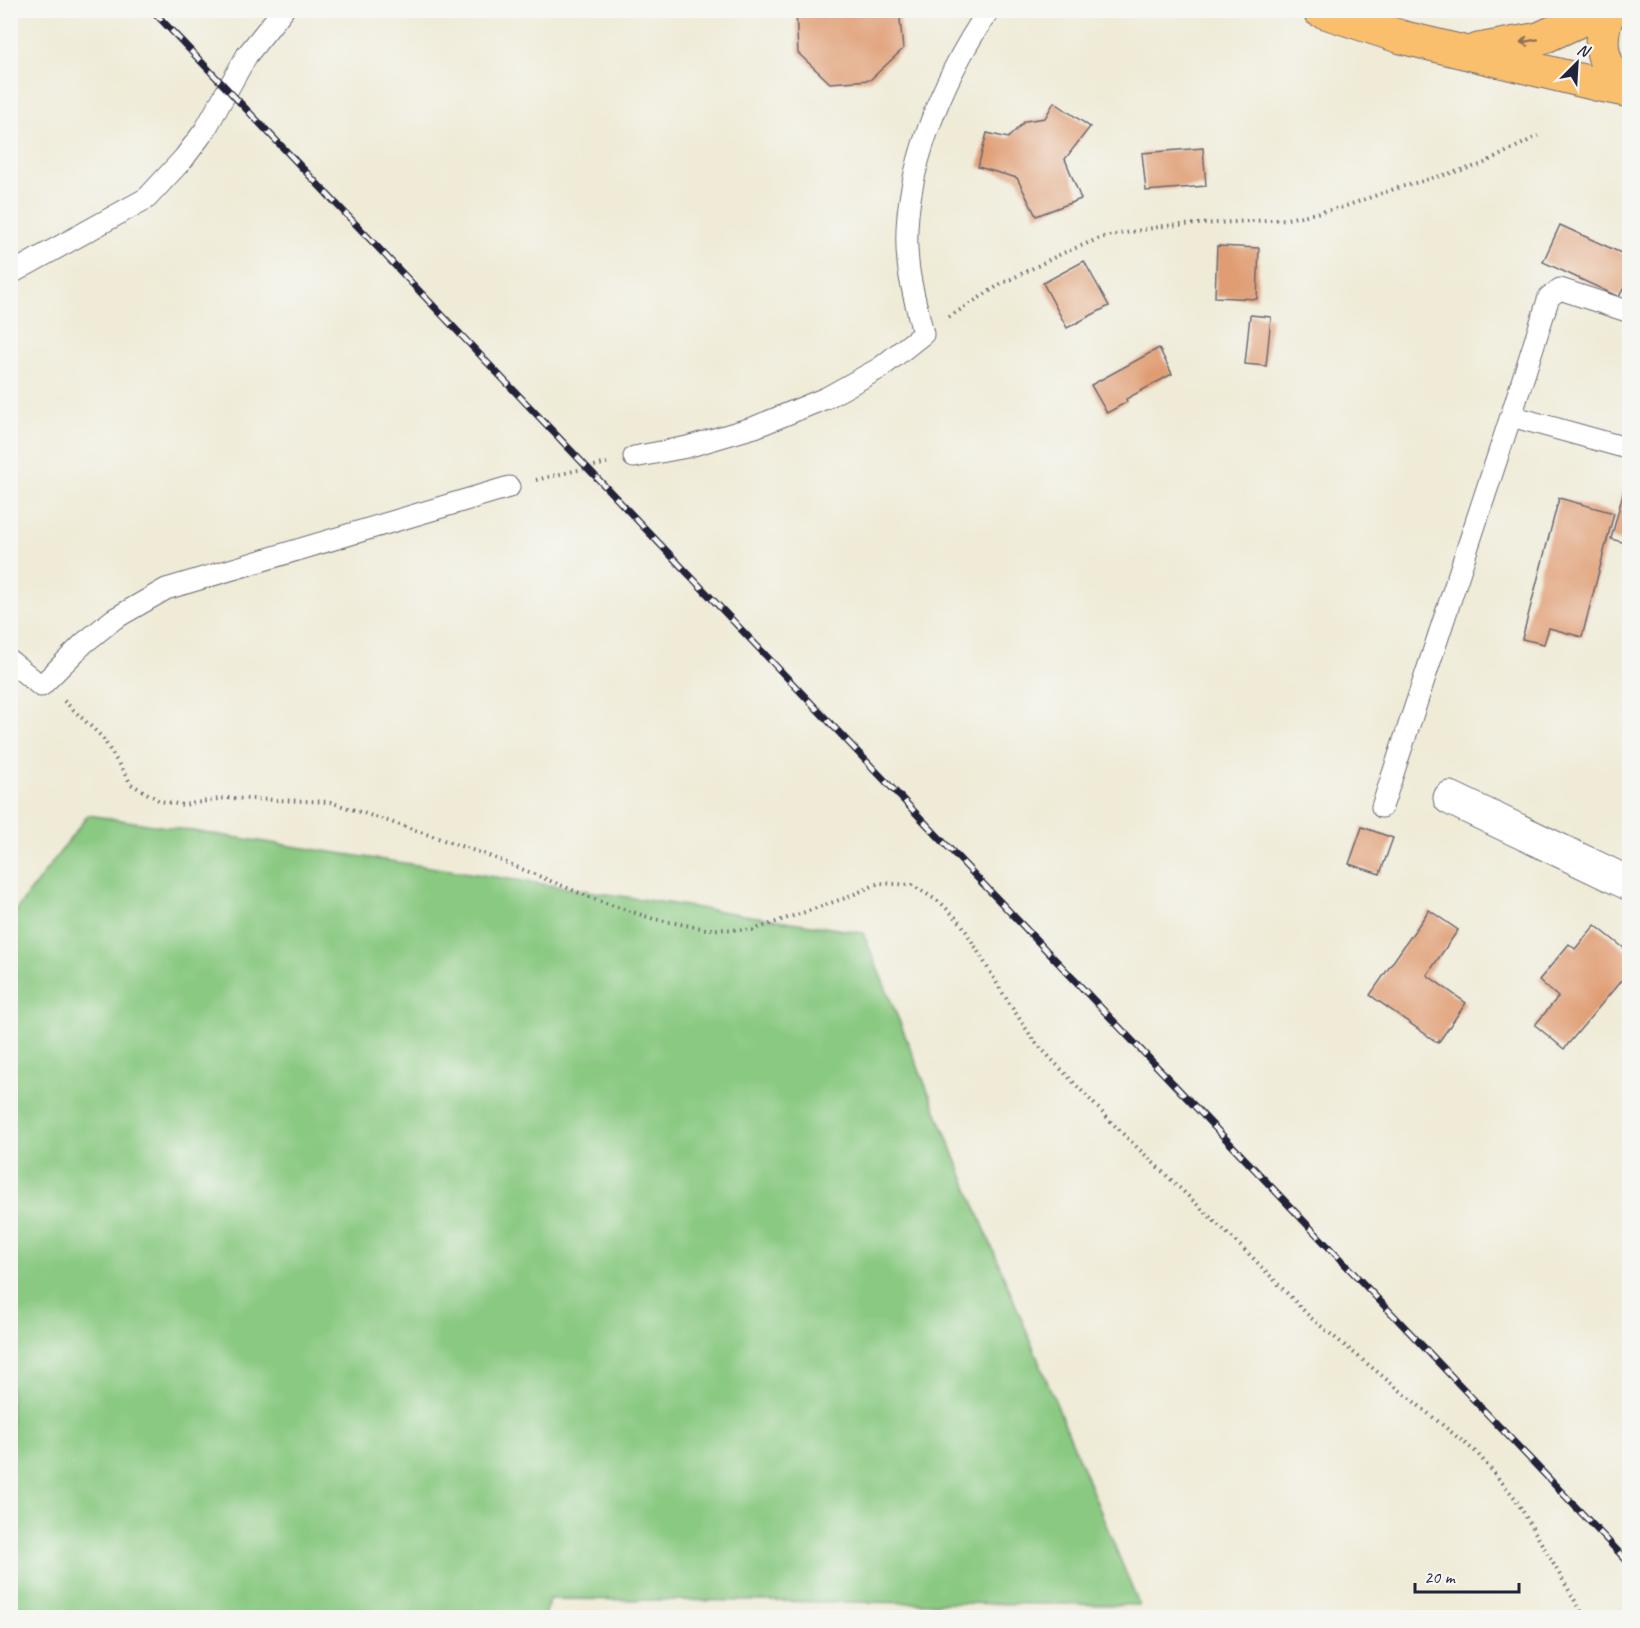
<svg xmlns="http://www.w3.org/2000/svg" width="1640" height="1628" viewBox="0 0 1640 1628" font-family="Caveat,sans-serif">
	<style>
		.green { fill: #89c981; stroke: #56765e; stroke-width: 1.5 }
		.building { fill: #e09d73 }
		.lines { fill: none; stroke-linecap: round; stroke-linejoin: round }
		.service-casing { stroke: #6a6872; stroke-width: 23 }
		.minor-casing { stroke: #6a6872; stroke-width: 35 }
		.primary-casing { stroke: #6a6872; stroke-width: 35 }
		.path { stroke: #6a6872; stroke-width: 4; stroke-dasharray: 1.5 4.5; stroke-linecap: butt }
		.service { stroke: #fff; stroke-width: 21 }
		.minor { stroke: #fff; stroke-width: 33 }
		.primary { stroke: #f9bf6d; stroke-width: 33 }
		.rail-casing { stroke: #22223b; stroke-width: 7 }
		.rail { stroke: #f6f6f2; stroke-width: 4.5; stroke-dasharray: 14; stroke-linecap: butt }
		.oneway { stroke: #8e7054 }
	</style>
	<rect width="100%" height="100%" fill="#f6f6f2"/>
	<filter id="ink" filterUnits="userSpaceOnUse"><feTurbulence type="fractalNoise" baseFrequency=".0167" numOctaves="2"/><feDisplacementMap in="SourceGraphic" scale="12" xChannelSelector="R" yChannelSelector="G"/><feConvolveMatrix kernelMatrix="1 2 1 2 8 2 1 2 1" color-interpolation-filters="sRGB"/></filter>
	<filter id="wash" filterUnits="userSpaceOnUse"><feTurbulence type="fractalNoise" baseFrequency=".008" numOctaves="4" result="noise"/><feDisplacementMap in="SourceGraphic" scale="24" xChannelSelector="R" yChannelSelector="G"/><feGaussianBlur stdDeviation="1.35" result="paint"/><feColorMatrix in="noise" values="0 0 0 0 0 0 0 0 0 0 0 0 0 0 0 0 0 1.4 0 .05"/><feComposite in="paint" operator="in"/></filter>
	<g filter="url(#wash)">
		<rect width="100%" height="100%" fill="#efebd7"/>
		<path class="green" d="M 88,815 L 863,933 L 1139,1605 L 549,1599 L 545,1618 L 11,1617 L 11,917 Z"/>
		<g id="blocks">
			<g class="building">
				<path d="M 796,10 L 899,10 L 903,49 L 870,80 L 830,83 L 798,53 Z"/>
				<path d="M 1054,102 L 1090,127 L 1065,159 L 1081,199 L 1036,216 L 1017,178 L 978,167 L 987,133 L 1008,138 L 1025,121 L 1045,118 Z"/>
				<path d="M 1203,148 L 1206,186 L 1146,191 L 1142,153 Z"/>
				<path d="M 1560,225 L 1630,257 L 1630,275 L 1619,297 L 1543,262 Z"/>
				<path d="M 1217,246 L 1259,248 L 1257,299 L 1215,297 Z"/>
				<path d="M 1084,261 L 1109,306 L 1067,328 L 1043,283 Z"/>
				<path d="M 1250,315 L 1271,317 L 1266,366 L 1245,364 Z"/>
				<path d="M 1159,348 L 1172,374 L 1126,399 L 1127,402 L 1107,413 L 1091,385 Z"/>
				<path d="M 1629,471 L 1630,471 L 1630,544 L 1611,539 Z"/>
				<path d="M 1559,498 L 1614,513 L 1582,637 L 1549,628 L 1544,644 L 1522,639 Z"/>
				<path d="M 1362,827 L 1393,838 L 1380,874 L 1349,864 Z"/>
				<path d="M 1429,910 L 1458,930 L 1427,975 L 1466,1003 L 1438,1043 L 1370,995 Z"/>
				<path d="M 1595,925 L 1630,953 L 1630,970 L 1564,1049 L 1535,1025 L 1558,997 L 1539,980 L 1569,944 L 1575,949 Z"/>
			</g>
		</g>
	</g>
	<g filter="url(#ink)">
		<use href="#blocks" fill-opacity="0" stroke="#6a6872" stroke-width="1.5"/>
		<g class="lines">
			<g class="service-casing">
				<g id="service">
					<path d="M 10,274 L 147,198 L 184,158 L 205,130 L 247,55 L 283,10"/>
					<path d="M 1511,416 L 1549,297 L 1560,289 L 1630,312"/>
					<path d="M 634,457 L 687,447 L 755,427 L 826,398 L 880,368 L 923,334 C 918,310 910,286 908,262 C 899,179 943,77 989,10"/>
					<path d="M 10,661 L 41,686 L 84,643 L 114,619 L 166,589 L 509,487"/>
					<path d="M 1382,807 L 1511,416 L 1630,449"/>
				</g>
			</g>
			<g class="minor-casing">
				<path id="minor" d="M 1450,798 L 1630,884"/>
			</g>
			<g class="primary-casing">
				<g id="primary">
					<path d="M 1319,10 L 1401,37 L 1596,84 L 1630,91"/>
					<path d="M 1610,10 C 1596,38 1600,72 1630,88"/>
					<path d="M 1478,50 L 1539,39 L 1602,10"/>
				</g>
			</g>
			<g class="path">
				<path d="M 949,317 L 1001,284 L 1063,253 L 1103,237 L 1164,226 L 1287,219 L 1340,208 L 1397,188 L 1480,165 L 1538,136"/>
				<path d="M 536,480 L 607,463"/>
				<path d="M 64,701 L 102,737 L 131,784 L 160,801 L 184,805 L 225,798 L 330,802 L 409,828 L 495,858 L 599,901 L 654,919 L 706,929 L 753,930 L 848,897 L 879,883 L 912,885 L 941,903 L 961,923 L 1002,992 L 1034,1041 L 1120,1131 L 1252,1257 L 1311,1318 L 1477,1453 L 1515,1498 L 1585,1618"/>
			</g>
			<use href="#service" class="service"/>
			<use href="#minor" class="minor"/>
			<use href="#primary" class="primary"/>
			<g class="rail-casing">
				<path id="rail" d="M 152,10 L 1630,1564"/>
			</g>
			<use href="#rail" class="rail"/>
		</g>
		<defs><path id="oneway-shaft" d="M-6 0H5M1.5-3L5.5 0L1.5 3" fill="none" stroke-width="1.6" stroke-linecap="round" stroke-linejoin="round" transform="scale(1.5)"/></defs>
		<use class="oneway" href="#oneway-shaft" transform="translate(1529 41) rotate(170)"/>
	</g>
	<rect width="1640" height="1628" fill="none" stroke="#f6f6f2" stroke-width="36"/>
	<g transform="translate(1577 63) rotate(24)" stroke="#f6f6f2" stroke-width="4.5" paint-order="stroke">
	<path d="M0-4.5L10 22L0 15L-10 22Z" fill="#22223b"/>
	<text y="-9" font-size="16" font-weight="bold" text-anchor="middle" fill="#22223b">N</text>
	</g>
	<path d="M1415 1583v9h104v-9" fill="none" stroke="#22223b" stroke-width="3"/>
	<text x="1424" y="1583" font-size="18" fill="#22223b" stroke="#f6f6f2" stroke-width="4.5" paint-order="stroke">20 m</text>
</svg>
